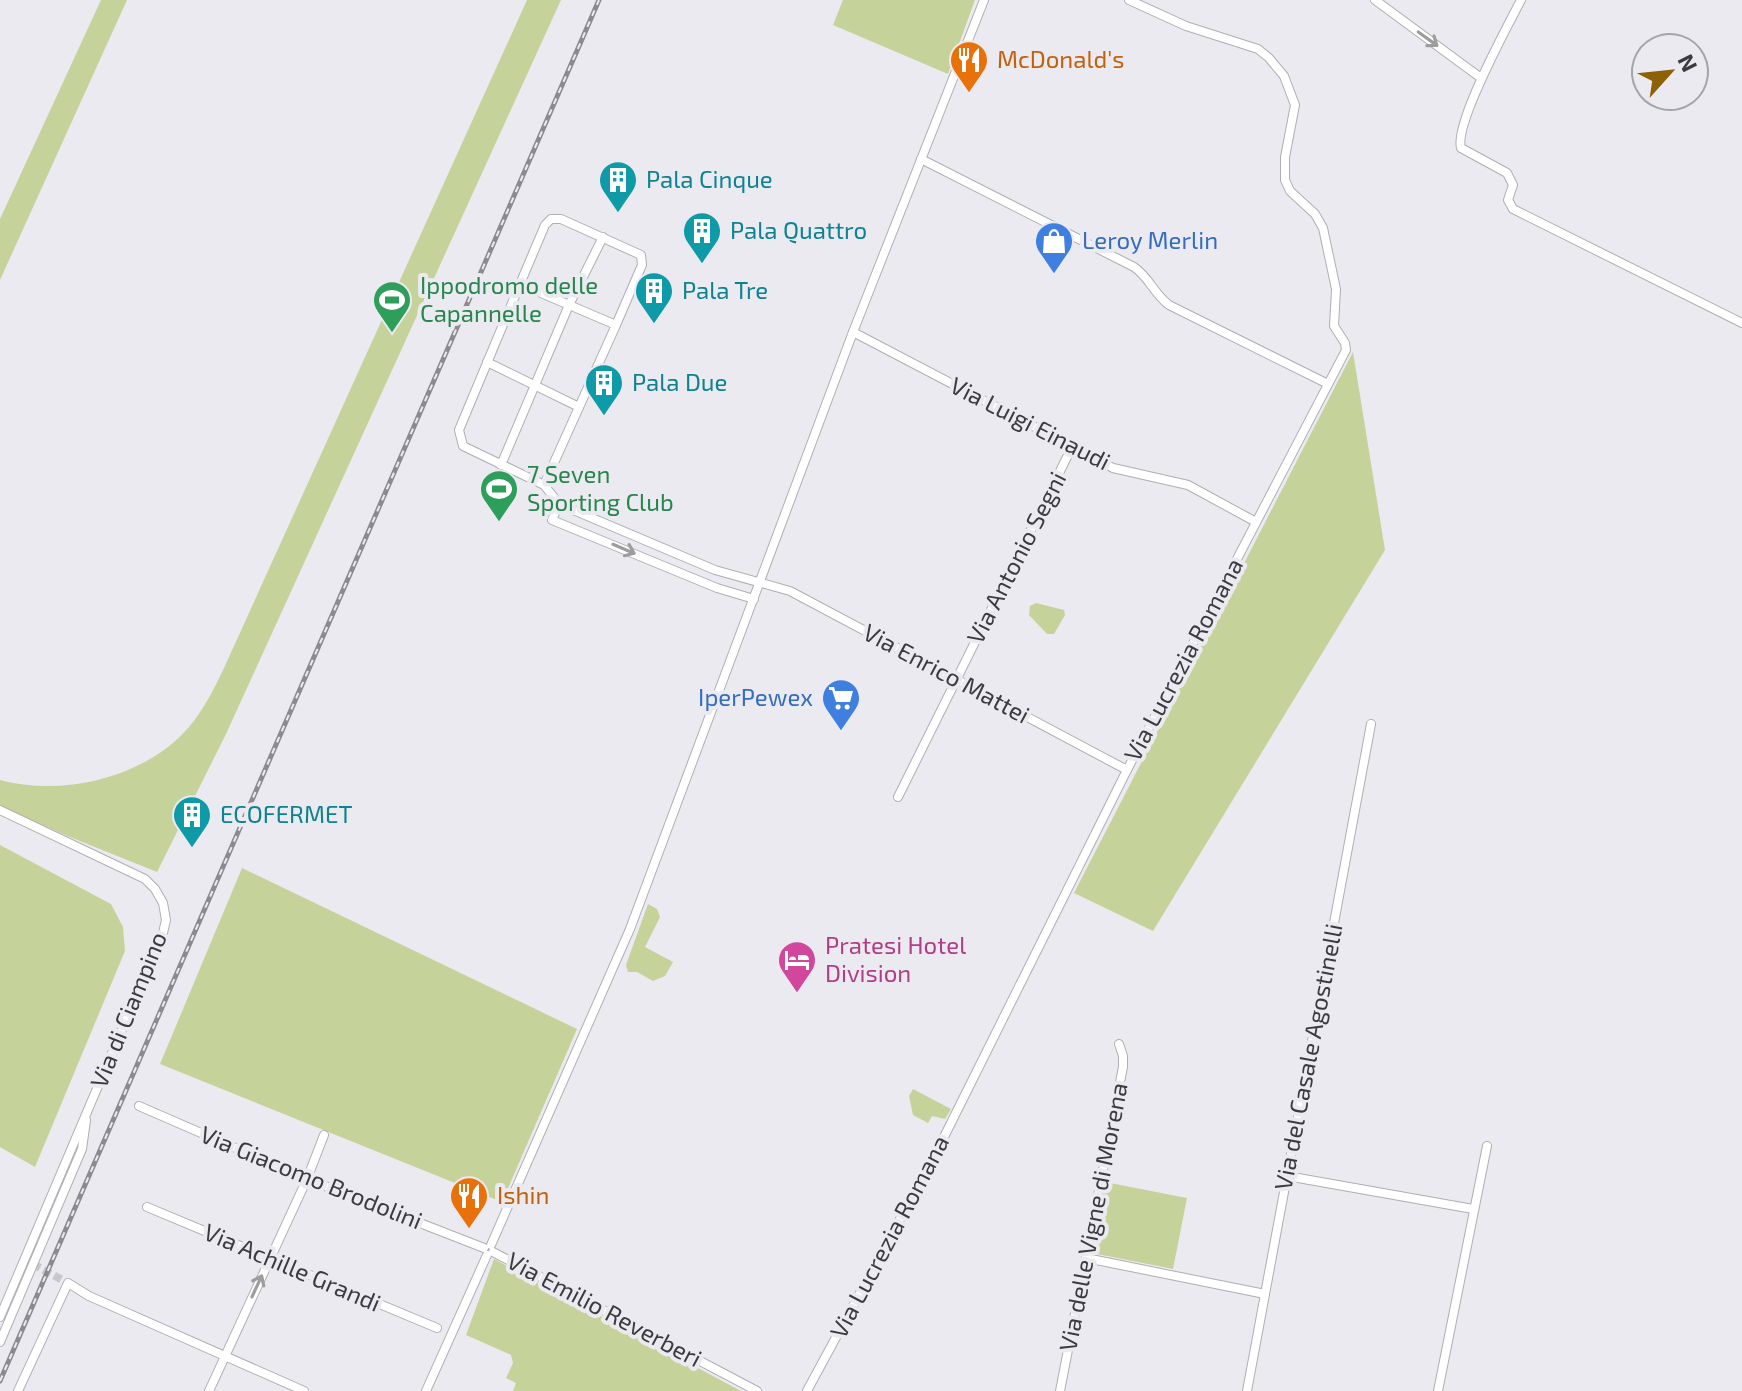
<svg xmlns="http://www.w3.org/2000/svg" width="1742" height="1391" viewBox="0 0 1742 1391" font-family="'Exo 2',sans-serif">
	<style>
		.green { fill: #c5d39b }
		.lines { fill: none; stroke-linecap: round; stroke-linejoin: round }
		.minor-tunnel { stroke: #c8c7cc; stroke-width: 8; stroke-dasharray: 8 4; stroke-linecap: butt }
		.minor-casing { stroke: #afaeb4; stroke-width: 10 }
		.minor { stroke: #fff; stroke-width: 8 }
		.rail-casing { stroke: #8b8a8e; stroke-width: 5 }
		.rail { stroke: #ebeaf0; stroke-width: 2; stroke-dasharray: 6; stroke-linecap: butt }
		.oneway { stroke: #9d9c9e }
		.labels { text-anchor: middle; stroke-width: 8; stroke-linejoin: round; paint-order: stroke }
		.food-label { font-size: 24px; fill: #c56008; stroke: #ebeaf0; text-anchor: start }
		.culture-label { font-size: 24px; fill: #0d838f; stroke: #ebeaf0; text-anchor: start }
		.shop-label { font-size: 24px; fill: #366cbe; stroke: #ebeaf0; text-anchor: start }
		.leisure-label { font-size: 24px; fill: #27864d; stroke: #ebeaf0; text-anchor: start }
		.street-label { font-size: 24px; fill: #3b3a3d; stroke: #ebeaf0 }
		.hotel-label { font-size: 24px; fill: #b23c85; stroke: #ebeaf0; text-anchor: start }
	</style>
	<rect width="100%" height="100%" fill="#ebeaf0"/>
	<g class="green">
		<path d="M 101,0 L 127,0 L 0,280 L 0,219 Z"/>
		<path d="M 527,0 L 561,0 L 226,734 L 157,872 L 70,837 L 0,806 L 0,780 C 63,797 145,778 189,727 C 204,709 214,689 224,668 Z"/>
		<path d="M 843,0 L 975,0 L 948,74 L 833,25 Z"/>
		<path d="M 1353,352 L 1385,550 L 1153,931 L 1074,893 Z"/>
		<path d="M 1036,603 L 1064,610 L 1065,615 L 1054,634 L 1047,634 L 1029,615 L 1030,606 Z"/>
		<path d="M 0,845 L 111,904 L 123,927 L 125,951 L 35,1167 L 0,1147 Z"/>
		<path d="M 242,868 L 577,1029 L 502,1202 L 160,1064 Z"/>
		<path d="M 648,904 L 657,909 L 660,917 L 645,947 L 673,962 L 665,976 L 653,981 L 637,972 L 628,972 L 626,965 Z"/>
		<path d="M 913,1089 L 951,1109 L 945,1119 L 932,1116 L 928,1123 L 913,1115 L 909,1096 Z"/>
		<path d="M 1105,1182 L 1187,1198 L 1173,1269 L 1092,1253 Z"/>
		<path d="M 494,1259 L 741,1391 L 513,1391 L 516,1383 L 506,1378 L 513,1363 L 511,1355 L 466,1335 Z"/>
	</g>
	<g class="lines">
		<path class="minor-tunnel" d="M 33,1264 L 68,1283"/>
		<g class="minor-casing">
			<g id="minor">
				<path d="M 1375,0 L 1481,78"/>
				<path d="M 1521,0 C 1507,27 1454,124 1461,148 L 1507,173 L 1513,185 L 1508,200 L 1513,209 L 1742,323"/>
				<path d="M 921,159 L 1134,267 C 1149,277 1154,294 1169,305 L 1328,384"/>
				<path d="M 520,284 L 545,225 L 551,219 L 561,219 L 641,255 L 642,265 L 616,325"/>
				<path d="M 853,332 L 1113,468 L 1188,485 L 1256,522"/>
				<path d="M 487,362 L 579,407"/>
				<path d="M 501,465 L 569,305 L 603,237"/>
				<path d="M 544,485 L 616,325 L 520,284 L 459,430 L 463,446 L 544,485 L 559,504 L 715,570 L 790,591 L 1127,770"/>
				<path d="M 559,504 L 552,520 L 717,588 L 754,599"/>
				<path d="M 898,797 L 1072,447"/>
				<path d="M 0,810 L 145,879 L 155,889 L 163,903 L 166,920 L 163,933 L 0,1317"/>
				<path d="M 139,1106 L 307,1179 L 484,1248"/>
				<path d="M 1287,1176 L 1473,1209"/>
				<path d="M 147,1207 L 437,1328"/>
				<path d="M 491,1245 L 630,929 L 853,332 L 984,0"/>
				<path d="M 493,1252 L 757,1391"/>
				<path d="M 1086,1258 L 1265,1294"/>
				<path d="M 0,1342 L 82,1149 L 86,1120"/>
				<path d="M 18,1391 L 68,1283 L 89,1296 L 304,1391"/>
				<path d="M 209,1391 L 307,1179 L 324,1135"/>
				<path d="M 426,1391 L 487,1255"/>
				<path d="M 807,1391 L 939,1147 L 1127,770 L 1346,350 L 1345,343 L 1334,326 L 1336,289 L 1323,228 L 1315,214 L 1290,191 L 1285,180 L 1285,157 L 1295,105 L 1284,76 L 1269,58 L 1258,49 L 1186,26 L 1129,0"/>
				<path d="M 1060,1391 L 1123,1067 L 1123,1056 L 1119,1044"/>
				<path d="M 1247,1391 L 1371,724"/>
				<path d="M 1438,1391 L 1487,1146"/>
			</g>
		</g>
		<use href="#minor" class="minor"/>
		<g class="rail-casing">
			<path id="rail" d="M 0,1381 L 599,0"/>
		</g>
		<use href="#rail" class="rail"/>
	</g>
	<defs><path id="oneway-shaft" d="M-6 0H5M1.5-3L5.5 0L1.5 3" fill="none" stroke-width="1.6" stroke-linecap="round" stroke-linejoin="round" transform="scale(2)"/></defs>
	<g class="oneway">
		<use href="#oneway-shaft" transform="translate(1428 39) rotate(36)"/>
		<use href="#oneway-shaft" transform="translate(624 549) rotate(23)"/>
		<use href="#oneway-shaft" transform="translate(257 1286) rotate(-65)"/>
	</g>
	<defs>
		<g id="restaurant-pin" transform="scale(2)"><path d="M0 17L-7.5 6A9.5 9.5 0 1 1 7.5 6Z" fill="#e8710a" stroke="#ebeaf0"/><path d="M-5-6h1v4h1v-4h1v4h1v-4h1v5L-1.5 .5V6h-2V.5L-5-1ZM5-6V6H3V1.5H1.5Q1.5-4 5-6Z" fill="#fff"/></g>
		<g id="building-pin" transform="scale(2)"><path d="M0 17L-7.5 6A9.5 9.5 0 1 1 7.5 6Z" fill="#0f9aa8" stroke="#ebeaf0"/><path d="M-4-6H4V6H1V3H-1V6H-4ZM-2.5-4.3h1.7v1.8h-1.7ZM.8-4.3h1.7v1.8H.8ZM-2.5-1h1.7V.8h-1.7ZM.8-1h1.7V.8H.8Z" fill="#fff"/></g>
		<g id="shop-pin" transform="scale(2)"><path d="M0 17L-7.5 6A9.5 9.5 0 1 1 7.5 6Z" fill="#3f7fe0" stroke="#ebeaf0"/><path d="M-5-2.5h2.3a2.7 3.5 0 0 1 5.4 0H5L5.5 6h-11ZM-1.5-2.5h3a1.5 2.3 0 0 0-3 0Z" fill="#fff"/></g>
		<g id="stadium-pin" transform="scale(2)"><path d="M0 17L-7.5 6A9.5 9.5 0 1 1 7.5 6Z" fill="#2e9e5b" stroke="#ebeaf0"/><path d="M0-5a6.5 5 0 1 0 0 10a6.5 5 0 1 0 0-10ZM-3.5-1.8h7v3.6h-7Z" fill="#fff"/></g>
		<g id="supermarket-pin" transform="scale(2)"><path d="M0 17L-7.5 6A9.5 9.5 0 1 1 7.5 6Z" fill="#3f7fe0" stroke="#ebeaf0"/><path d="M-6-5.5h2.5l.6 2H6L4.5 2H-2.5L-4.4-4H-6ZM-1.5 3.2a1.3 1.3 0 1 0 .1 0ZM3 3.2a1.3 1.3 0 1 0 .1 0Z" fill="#fff"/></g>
		<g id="hotel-pin" transform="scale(2)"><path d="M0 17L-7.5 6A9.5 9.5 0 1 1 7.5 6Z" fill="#d1479c" stroke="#ebeaf0"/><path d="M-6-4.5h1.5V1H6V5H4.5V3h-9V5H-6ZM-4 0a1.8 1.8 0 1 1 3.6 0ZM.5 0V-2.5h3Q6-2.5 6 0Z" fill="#fff"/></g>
	</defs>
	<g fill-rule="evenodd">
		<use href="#restaurant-pin" x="969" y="60"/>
		<use href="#building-pin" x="618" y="180"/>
		<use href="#building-pin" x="702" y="231"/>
		<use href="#shop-pin" x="1054" y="241"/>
		<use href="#building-pin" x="654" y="291"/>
		<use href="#stadium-pin" x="392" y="300"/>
		<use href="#building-pin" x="604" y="383"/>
		<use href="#stadium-pin" x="499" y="489"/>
		<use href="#supermarket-pin" x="841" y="698"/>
		<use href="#building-pin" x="192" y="815"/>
		<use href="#hotel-pin" x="797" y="960"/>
		<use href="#restaurant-pin" x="469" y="1196"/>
	</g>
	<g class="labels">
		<g class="food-label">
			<text x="997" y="68">McDonald's</text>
			<text x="497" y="1204">Ishin</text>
		</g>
		<g class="culture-label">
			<text x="646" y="188">Pala Cinque</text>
			<text x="730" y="239">Pala Quattro</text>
			<text x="682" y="299">Pala Tre</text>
			<text x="632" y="391">Pala Due</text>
			<text x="220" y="823">ECOFERMET</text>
		</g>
		<g class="shop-label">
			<text x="1082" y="249">Leroy Merlin</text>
			<text x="813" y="706" text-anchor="end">IperPewex</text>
		</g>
		<g class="leisure-label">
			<text x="420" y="294">Ippodromo delle<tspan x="420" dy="28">Capannelle</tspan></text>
			<text x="527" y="483">7 Seven<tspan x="527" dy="28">Sporting Club</tspan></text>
		</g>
		<g class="street-label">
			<text transform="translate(1030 424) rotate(27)" y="8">Via Luigi Einaudi</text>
			<text transform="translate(1017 558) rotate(-63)" y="8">Via Antonio Segni</text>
			<text transform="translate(1184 660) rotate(-62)" y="8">Via Lucrezia Romana</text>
			<text transform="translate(946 674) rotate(28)" y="8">Via Enrico Mattei</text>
			<text transform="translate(129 1010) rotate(-68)" y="8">Via di Ciampino</text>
			<text transform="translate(1309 1057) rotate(-79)" y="8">Via del Casale Agostinelli</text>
			<text transform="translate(311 1178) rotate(22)" y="8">Via Giacomo Brodolini</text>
			<text transform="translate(1094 1217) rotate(-79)" y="8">Via delle Vigne di Morena</text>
			<text transform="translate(890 1237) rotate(-62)" y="8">Via Lucrezia Romana</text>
			<text transform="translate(292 1268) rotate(23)" y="8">Via Achille Grandi</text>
			<text transform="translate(604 1310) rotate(28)" y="8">Via Emilio Reverberi</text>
		</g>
		<g class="hotel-label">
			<text x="825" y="954">Pratesi Hotel<tspan x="825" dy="28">Division</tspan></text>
		</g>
	</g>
	<g transform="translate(1670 72) rotate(63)"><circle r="38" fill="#ebeaf0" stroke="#a5a4a8" stroke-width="2"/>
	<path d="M0-6L14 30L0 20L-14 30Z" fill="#8e6008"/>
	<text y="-12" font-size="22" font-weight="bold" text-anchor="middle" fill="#3b3a3d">N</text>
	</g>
</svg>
